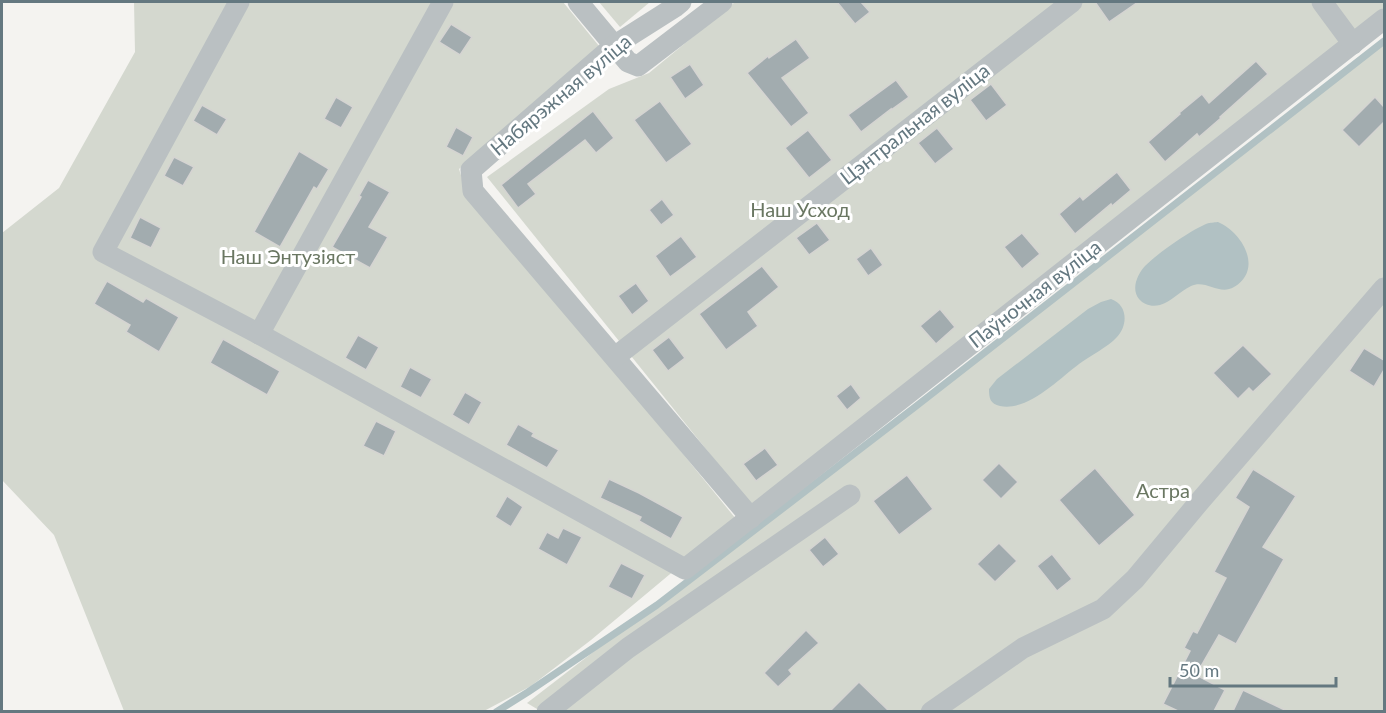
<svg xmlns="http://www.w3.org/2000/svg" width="1386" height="713" viewBox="0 0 1386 713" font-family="Lato,sans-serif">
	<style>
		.green { fill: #d4d8cf }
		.water { fill: #b1c1c3 }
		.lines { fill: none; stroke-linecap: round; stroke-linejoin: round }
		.stream { stroke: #b1c1c3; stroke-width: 7 }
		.building { fill: #a2acaf; stroke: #d5d4d2; stroke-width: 1.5 }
		.minor { stroke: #bac0c2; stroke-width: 21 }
		.labels { text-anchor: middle; stroke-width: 6; stroke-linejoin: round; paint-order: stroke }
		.street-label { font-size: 20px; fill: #647880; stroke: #fff }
		.park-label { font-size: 20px; fill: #6a7762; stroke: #fff }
	</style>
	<rect width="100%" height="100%" fill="#f4f3f0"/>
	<g class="green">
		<path d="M 134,2 L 563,2 L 599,46 L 459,169 L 464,185 L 736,519 L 591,640 L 531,686 L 484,711 L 124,711 L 54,535 L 2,480 L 2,233 L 59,188 L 135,52 Z"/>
		<path d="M 599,2 L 650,2 L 620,27 Z"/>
		<path d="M 735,2 L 1384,2 L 1384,9 L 751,505 L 487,177 L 609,89 L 649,73 Z"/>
		<path d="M 1384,43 L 1384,711 L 542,712 L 527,703 Z"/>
	</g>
	<g class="water">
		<path d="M 1218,222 C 1242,232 1264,269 1234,287 C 1219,296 1206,279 1191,286 C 1180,291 1171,302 1160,305 C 1152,307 1144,305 1139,299 C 1131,289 1137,275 1145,266 C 1157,254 1193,228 1209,223 C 1210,223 1217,222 1218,222 Z"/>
		<path d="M 1111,299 C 1128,305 1128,325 1117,337 C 1108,347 1091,355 1079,364 C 1059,379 1027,412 1000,406 C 990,404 989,398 989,389 L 997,379 L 1088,309 L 1101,302 Z"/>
	</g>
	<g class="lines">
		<path class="stream" d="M 496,712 L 528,692 L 657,605 L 915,407 L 1384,41"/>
	</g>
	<g class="building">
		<path d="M 837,2 L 861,2 L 870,12 L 855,24 Z"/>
		<path d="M 1095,2 L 1138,2 L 1109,22 Z"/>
		<path d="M 451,24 L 472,37 L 460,55 L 439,42 Z"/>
		<path d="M 796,39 L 810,58 L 782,78 L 809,113 L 791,127 L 747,73 L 768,56 L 769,58 Z"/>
		<path d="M 1256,61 L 1268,74 L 1220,117 L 1221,118 L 1199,137 L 1197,134 L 1165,162 L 1148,142 L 1180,114 L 1179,113 L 1202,94 L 1209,103 Z"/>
		<path d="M 690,64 L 704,85 L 685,99 L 670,77 Z"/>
		<path d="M 896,80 L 909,97 L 891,110 L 891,109 L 861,132 L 848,115 Z"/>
		<path d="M 991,84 L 1007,105 L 986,121 L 970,100 Z"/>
		<path d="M 336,97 L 353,107 L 341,128 L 324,119 Z"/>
		<path d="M 1375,97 L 1384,107 L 1384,122 L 1359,147 L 1342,130 Z"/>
		<path d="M 660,101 L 692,144 L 666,163 L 634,120 Z"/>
		<path d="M 202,105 L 227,119 L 217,135 L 193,121 Z"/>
		<path d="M 593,111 L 614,138 L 596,153 L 585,140 L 528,184 L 536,194 L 518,208 L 501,185 Z"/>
		<path d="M 456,127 L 473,137 L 463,156 L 446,147 Z"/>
		<path d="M 937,128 L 954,149 L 935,164 L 918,143 Z"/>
		<path d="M 808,130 L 832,160 L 809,178 L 785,148 Z"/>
		<path d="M 299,151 L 329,169 L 317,189 L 314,187 L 280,247 L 254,232 Z"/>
		<path d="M 174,157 L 194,167 L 183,186 L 164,176 Z"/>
		<path d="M 1117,172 L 1131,190 L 1112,206 L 1111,204 L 1075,234 L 1059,214 L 1080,196 L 1083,200 Z"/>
		<path d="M 368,180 L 390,192 L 369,227 L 388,237 L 370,268 L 332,247 L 361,197 L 359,196 Z"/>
		<path d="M 662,199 L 674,215 L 661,225 L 649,210 Z"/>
		<path d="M 140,217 L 161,228 L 151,248 L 130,238 Z"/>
		<path d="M 817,223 L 830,240 L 809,255 L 796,238 Z"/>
		<path d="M 1022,233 L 1040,254 L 1022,269 L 1004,247 Z"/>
		<path d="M 681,236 L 697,257 L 670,277 L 655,256 Z"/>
		<path d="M 871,248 L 883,265 L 868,276 L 856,259 Z"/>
		<path d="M 762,266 L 779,287 L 748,312 L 758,326 L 726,350 L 699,314 Z"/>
		<path d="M 107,281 L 143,302 L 146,298 L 179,317 L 159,352 L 126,332 L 130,325 L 94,304 Z"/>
		<path d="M 636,283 L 649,301 L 632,315 L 618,296 Z"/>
		<path d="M 940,309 L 955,327 L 936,344 L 920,326 Z"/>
		<path d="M 358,335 L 379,347 L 366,370 L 345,358 Z"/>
		<path d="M 669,337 L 685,358 L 668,371 L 652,350 Z"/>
		<path d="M 223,339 L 280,371 L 267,395 L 210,363 Z"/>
		<path d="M 1243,345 L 1272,374 L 1253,392 L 1249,388 L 1238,399 L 1213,373 Z"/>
		<path d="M 1364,348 L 1384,360 L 1384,370 L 1374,387 L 1349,371 Z"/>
		<path d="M 410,367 L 432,379 L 421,398 L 400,387 Z"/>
		<path d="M 851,384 L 861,398 L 847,410 L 836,396 Z"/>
		<path d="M 465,392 L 482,402 L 469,425 L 452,415 Z"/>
		<path d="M 376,421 L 396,431 L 384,456 L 363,446 Z"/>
		<path d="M 518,424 L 534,433 L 532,436 L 559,450 L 547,468 L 506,445 Z"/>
		<path d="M 765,448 L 778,465 L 756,481 L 743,464 Z"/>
		<path d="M 999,463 L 1018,482 L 1001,499 L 982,480 Z"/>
		<path d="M 1095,468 L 1135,515 L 1099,546 L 1059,500 Z"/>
		<path d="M 1253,469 L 1296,496 L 1263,547 L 1284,559 L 1236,644 L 1219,635 L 1196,675 L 1225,690 L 1214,711 L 1178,711 L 1163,704 L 1190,651 L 1184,648 L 1193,631 L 1197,633 L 1226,578 L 1214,572 L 1249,507 L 1235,498 Z"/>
		<path d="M 907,475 L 933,509 L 899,535 L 873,501 Z"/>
		<path d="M 609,479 L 639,493 L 683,517 L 671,539 L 639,521 L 641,517 L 600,498 Z"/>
		<path d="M 507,496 L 523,507 L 511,527 L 495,517 Z"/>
		<path d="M 563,528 L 582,537 L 567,565 L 538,549 L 547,532 L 558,538 Z"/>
		<path d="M 825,537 L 839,554 L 823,567 L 809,550 Z"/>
		<path d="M 999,543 L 1017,561 L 995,582 L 977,564 Z"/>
		<path d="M 1052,554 L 1072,579 L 1057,591 L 1037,566 Z"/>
		<path d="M 621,563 L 645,575 L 632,599 L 608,587 Z"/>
		<path d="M 806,630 L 819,643 L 789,670 L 792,674 L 778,687 L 764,673 Z"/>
		<path d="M 859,682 L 889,711 L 830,711 Z"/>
		<path d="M 1243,690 L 1287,711 L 1233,711 Z"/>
	</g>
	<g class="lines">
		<g class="minor">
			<path d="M 239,2 L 103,252 L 259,334 L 685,569 L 1384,19"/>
			<path d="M 578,2 L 628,62 L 638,66 L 722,2"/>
			<path d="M 681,2 L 675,7 L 615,45 L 471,170 L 473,191 L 751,518"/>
			<path d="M 1322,2 L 1353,44"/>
			<path d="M 259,334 L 443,2"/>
			<path d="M 615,357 L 1072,2"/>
			<path d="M 547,712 L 628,648 L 850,495"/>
			<path d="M 931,712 L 1023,648 L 1103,609 L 1135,579 L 1200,501 L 1384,288"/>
		</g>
	</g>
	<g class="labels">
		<g class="street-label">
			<text transform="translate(561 95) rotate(-40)" y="7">Набярэжная вуліца</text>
			<text transform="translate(915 124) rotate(-38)" y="7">Цэнтральная вуліца</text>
			<text transform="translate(1035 294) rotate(-38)" y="7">Паўночная вуліца</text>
		</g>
		<g class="park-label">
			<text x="800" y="217">Наш Усход</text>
			<text x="288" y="264">Наш Энтузіяст</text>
			<text x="1163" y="498">Астра</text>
		</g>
	</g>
	<rect width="1386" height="713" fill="none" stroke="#647880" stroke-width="6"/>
	<path d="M1170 677v9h166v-9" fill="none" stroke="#647880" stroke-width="3"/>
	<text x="1179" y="677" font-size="18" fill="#647880" stroke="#ffffff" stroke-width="4.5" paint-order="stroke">50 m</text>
</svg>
